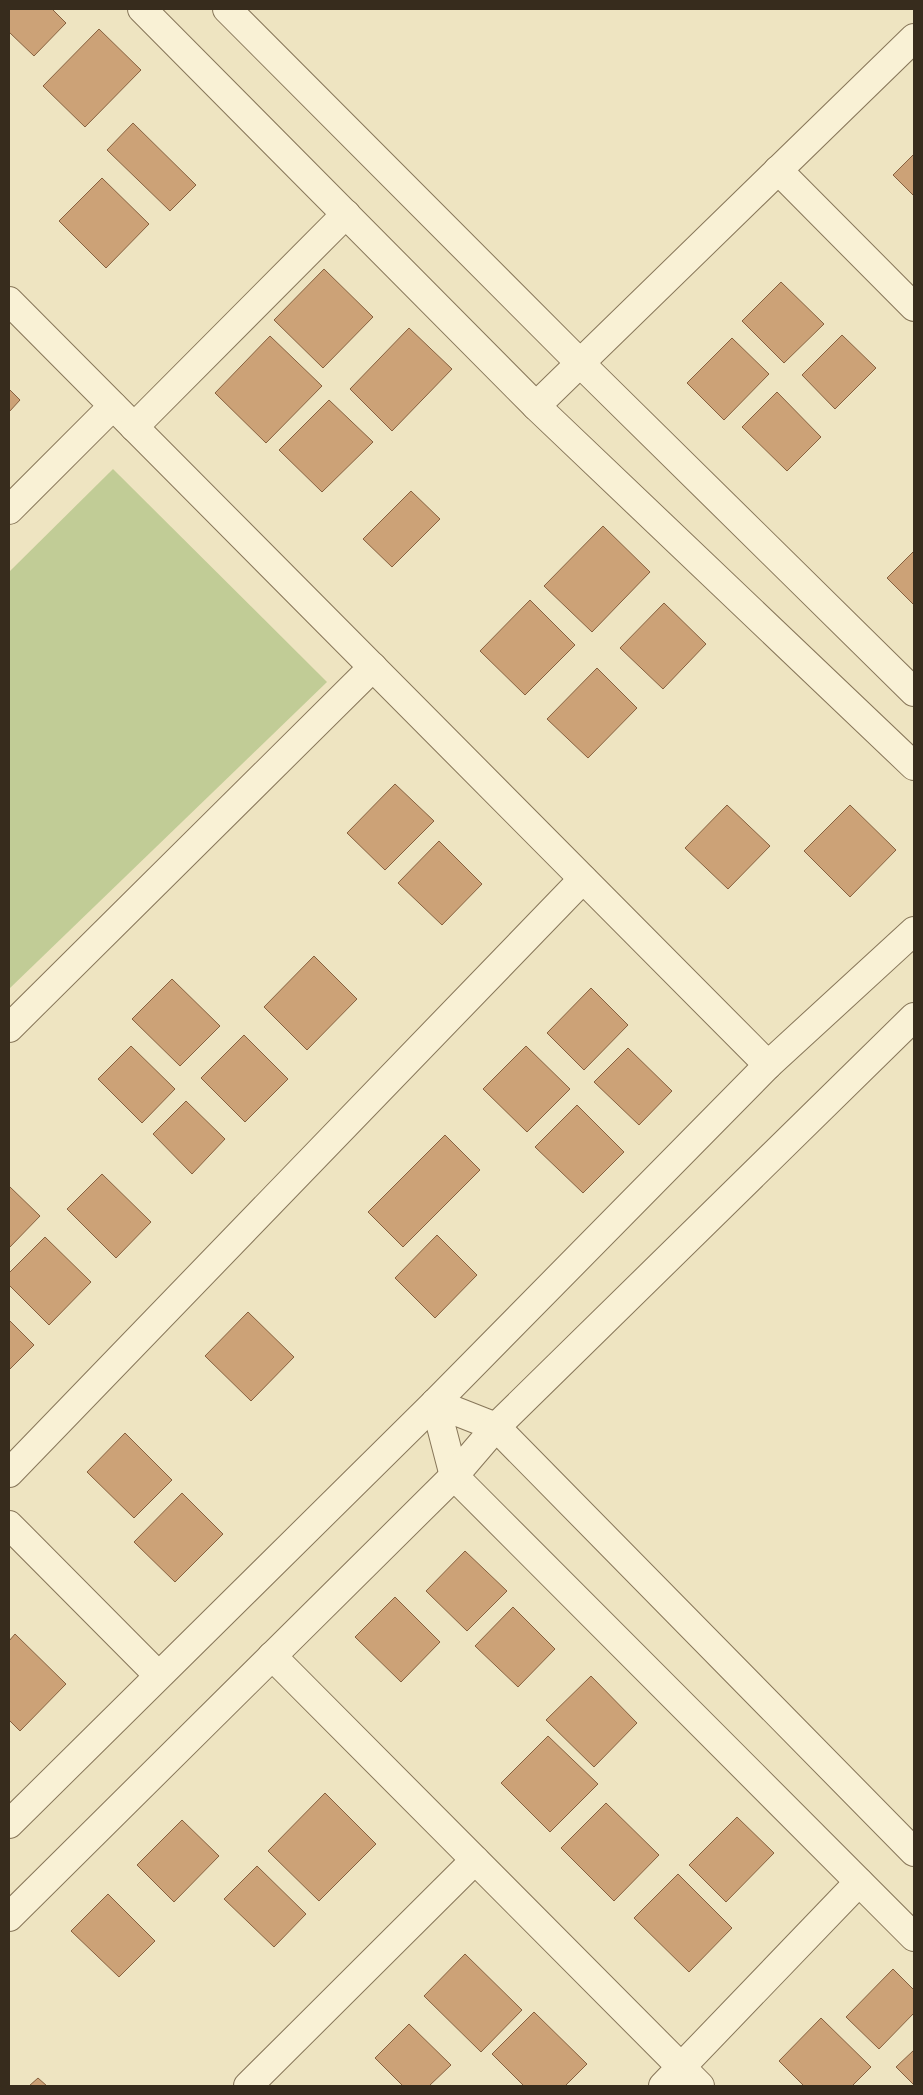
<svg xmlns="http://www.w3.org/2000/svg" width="923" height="2095" viewBox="0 0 923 2095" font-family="'Playfair Display',serif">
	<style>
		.green { fill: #c1cc96 }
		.building { fill: #cca277; stroke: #87613f }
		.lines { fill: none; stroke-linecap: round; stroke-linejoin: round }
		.minor-casing { stroke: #877659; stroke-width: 30 }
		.tertiary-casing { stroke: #877659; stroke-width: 30 }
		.minor { stroke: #f9f1d5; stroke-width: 28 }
		.tertiary { stroke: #f9f1d5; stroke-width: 28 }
	</style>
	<rect width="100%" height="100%" fill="#eee4c1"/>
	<path class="green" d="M 113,469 L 327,682 L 9,989 L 9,572 Z"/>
	<g class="building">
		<path d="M 9,9 L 52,9 L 66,23 L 34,56 L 9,32 Z"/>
		<path d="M 99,29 L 141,70 L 85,127 L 43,86 Z"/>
		<path d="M 133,123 L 196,185 L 170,211 L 107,150 Z"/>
		<path d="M 914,154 L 914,196 L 893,175 Z"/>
		<path d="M 102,178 L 149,224 L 106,268 L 59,221 Z"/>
		<path d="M 324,269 L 373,317 L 323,368 L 274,320 Z"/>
		<path d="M 781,282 L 824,324 L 784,363 L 742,321 Z"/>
		<path d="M 409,328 L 452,369 L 392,431 L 350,389 Z"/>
		<path d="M 842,335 L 876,368 L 835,409 L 802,375 Z"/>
		<path d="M 270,336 L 322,386 L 266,443 L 215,393 Z"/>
		<path d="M 732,338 L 769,374 L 724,420 L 687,383 Z"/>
		<path d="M 9,389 L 20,400 L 9,412 Z"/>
		<path d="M 777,392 L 821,437 L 787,471 L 742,427 Z"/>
		<path d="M 329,400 L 373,442 L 322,492 L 279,450 Z"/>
		<path d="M 411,491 L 440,519 L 392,567 L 363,539 Z"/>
		<path d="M 603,526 L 650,572 L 592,632 L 544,586 Z"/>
		<path d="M 914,551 L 914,605 L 887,578 Z"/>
		<path d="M 530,600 L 575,645 L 525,695 L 480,651 Z"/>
		<path d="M 664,603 L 706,644 L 663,689 L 620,648 Z"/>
		<path d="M 597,668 L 637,708 L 588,758 L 547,719 Z"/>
		<path d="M 395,784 L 434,821 L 385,870 L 347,833 Z"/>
		<path d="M 727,805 L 770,846 L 728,889 L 685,848 Z"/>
		<path d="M 850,805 L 896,850 L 850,897 L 804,851 Z"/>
		<path d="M 439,841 L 482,884 L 442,925 L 398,883 Z"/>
		<path d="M 314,956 L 357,999 L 307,1050 L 264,1007 Z"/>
		<path d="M 172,979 L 220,1026 L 180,1066 L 132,1019 Z"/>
		<path d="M 591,988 L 628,1025 L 584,1070 L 547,1033 Z"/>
		<path d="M 244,1035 L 288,1079 L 245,1122 L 201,1078 Z"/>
		<path d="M 131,1046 L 175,1089 L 142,1123 L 98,1079 Z"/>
		<path d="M 526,1046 L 570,1089 L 527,1132 L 483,1089 Z"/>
		<path d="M 628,1048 L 672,1091 L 639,1125 L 594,1082 Z"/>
		<path d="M 186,1101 L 225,1139 L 192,1174 L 153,1134 Z"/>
		<path d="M 577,1105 L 624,1152 L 583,1193 L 535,1147 Z"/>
		<path d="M 445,1135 L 480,1170 L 403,1247 L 368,1212 Z"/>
		<path d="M 102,1174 L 151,1222 L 116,1258 L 67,1209 Z"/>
		<path d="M 9,1186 L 40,1216 L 9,1248 Z"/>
		<path d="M 437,1235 L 477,1275 L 435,1318 L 395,1278 Z"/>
		<path d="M 45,1237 L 91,1282 L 49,1325 L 9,1285 L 9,1273 Z"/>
		<path d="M 248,1312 L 294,1357 L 251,1401 L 205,1356 Z"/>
		<path d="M 9,1320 L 34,1345 L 9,1370 Z"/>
		<path d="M 125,1433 L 172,1480 L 134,1518 L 87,1472 Z"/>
		<path d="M 182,1493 L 223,1534 L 175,1582 L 134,1542 Z"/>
		<path d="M 465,1551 L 507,1591 L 467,1631 L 426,1591 Z"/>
		<path d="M 395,1597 L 440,1642 L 401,1682 L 355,1637 Z"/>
		<path d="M 513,1607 L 555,1649 L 518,1687 L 475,1646 Z"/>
		<path d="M 15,1634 L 66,1684 L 20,1731 L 9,1720 L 9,1641 Z"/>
		<path d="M 591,1676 L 637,1723 L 594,1767 L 546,1720 Z"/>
		<path d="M 548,1736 L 598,1784 L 550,1832 L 501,1783 Z"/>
		<path d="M 325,1793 L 376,1844 L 319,1901 L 268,1851 Z"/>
		<path d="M 606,1803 L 659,1855 L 614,1901 L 561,1848 Z"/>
		<path d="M 737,1817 L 774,1853 L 726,1902 L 689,1865 Z"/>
		<path d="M 182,1820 L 219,1856 L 174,1902 L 137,1865 Z"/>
		<path d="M 257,1866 L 306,1914 L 274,1947 L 224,1899 Z"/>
		<path d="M 678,1874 L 732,1928 L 689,1972 L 634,1918 Z"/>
		<path d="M 108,1894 L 155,1941 L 119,1977 L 71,1931 Z"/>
		<path d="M 465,1954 L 522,2010 L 481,2052 L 424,1996 Z"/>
		<path d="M 893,1969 L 914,1990 L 914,2013 L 879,2049 L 846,2017 Z"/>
		<path d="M 534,2012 L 587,2064 L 565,2086 L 524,2086 L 492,2054 Z"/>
		<path d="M 821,2018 L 871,2067 L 852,2086 L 804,2086 L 779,2061 Z"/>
		<path d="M 409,2024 L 451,2065 L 429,2086 L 403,2086 L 375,2058 Z"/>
		<path d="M 914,2050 L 914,2085 L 896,2067 Z"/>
		<path d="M 38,2078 L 47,2086 L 29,2086 Z"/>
	</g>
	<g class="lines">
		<g class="minor-casing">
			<g id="minor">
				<path d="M 778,170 L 914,307"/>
				<path d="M 9,301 L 768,1065"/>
				<path d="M 536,406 L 914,38"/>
				<path d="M 134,427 L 346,214"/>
				<path d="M 9,510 L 113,406"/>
				<path d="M 9,1028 L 373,667"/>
				<path d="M 9,1473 L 583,879"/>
				<path d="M 9,1525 L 158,1675"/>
				<path d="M 272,1656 L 700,2086"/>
				<path d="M 248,2086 L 475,1860"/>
				<path d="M 663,2086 L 859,1882"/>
			</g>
		</g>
		<g class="tertiary-casing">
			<g id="tertiary">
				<path d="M 142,9 L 536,406 L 914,766"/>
				<path d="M 227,9 L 579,362 L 914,692"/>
				<path d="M 435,1403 L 454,1476 L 914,1937"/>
				<path d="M 435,1403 L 496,1427 L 914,1852"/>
				<path d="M 9,1824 L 435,1403 L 768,1065 L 914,931"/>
				<path d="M 9,1917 L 454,1476 L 496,1427 L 914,1017"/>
			</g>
		</g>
		<use href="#minor" class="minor"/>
		<use href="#tertiary" class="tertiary"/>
	</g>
	<rect width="923" height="2095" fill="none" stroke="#372c1d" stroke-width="20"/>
</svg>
